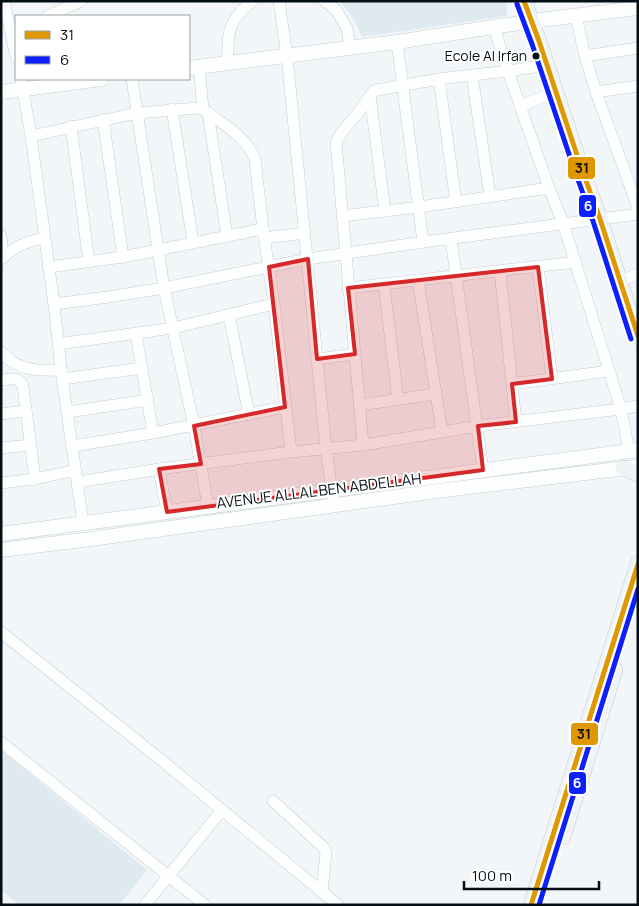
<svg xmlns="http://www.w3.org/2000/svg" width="639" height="906" viewBox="0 0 639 906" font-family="Manrope,sans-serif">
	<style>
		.built { fill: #dee9f0 }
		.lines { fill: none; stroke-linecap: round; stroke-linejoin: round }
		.minor-casing { stroke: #c5cdd2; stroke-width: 12 }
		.tertiary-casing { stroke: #c5cdd2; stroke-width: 15 }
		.secondary-casing { stroke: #c5cdd2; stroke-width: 16 }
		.minor { stroke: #fdfefe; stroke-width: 11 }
		.tertiary { stroke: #fdfefe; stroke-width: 14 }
		.secondary { stroke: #eff3f5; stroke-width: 15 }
		.bus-1-casing { stroke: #fff; stroke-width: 9 }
		.bus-2-casing { stroke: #fff; stroke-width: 9 }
		.bus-1 { stroke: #df9702; stroke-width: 5 }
		.bus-2 { stroke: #0c20ff; stroke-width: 5 }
		.marked { fill: #d62828; fill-opacity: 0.2; stroke: #d62828; stroke-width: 4; stroke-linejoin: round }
		.bus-dot { fill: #040e15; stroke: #fff; stroke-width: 2 }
		.labels { text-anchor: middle; stroke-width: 4; stroke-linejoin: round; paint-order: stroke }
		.bus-label { font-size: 14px; fill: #040e15; stroke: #fff; text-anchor: end }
		.street-label { font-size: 15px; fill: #040e15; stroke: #fff }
		.line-badge { stroke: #fff; stroke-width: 2 }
		.badge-label { font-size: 14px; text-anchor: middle; font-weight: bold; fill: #fff }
		.pale-badge-label { font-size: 14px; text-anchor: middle; font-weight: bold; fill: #111 }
	</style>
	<rect width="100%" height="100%" fill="#f3f6f9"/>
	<g class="built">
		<path d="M 340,1 L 505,1 L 507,5 L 507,16 L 362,37 L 354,20 Z"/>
		<path d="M 1,750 L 147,870 L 119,905 L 19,905 L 1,890 Z"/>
	</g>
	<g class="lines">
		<g class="minor-casing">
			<g id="minor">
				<path d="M 4,1 L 16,57"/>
				<path d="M 279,1 L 287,56 L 326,449 L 333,498"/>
				<path d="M 325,1 L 336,10 L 347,28 L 350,48"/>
				<path d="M 48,16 L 81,1"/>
				<path d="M 576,16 L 585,56 L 596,92 L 638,208"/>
				<path d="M 494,27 L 508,71 L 549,188 L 563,223 L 621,409 L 629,451"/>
				<path d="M 397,42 L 423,242"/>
				<path d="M 585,56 L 638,48"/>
				<path d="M 228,63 C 227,33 228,21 252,1"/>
				<path d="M 199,66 L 203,109"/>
				<path d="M 472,75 L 490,197"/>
				<path d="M 21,79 L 31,136 L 54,304 L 61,370 L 83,523"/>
				<path d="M 132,79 L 164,288 L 194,426 L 208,506"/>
				<path d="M 439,79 L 456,202"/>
				<path d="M 596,92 L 638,86"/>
				<path d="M 370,96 L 385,211"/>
				<path d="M 520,106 L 556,92"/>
				<path d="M 172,109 L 193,242"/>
				<path d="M 208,113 L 227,236"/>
				<path d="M 103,119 L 123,257"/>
				<path d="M 71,126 L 89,262"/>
				<path d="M 31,136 L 137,113 L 198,108 L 203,109 L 208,113 C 226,126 248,138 255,160 L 263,229 L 274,304 L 291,452"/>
				<path d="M 342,216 L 419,207 L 549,188"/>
				<path d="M 1,236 L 3,257"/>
				<path d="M 264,238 L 305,233"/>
				<path d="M 451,239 L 483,470"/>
				<path d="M 1,259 C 15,246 26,242 44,238"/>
				<path d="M 48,267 L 123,257 L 263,229"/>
				<path d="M 538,267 L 552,379"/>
				<path d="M 500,271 L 516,422"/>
				<path d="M 418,280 L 442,432"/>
				<path d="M 620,281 L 638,274"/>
				<path d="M 384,285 L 398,400"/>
				<path d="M 348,288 L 576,262"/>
				<path d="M 54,304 L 108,297 L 164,288 L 308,259 L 423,242 L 638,214"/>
				<path d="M 229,315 L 249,415"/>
				<path d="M 136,334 L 153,433"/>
				<path d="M 58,344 L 173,328 L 274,304"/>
				<path d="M 1,352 C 18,371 38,371 61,370"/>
				<path d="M 317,359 L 355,354"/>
				<path d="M 62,379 L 142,368"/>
				<path d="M 1,380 C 11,379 18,376 23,386 L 35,479"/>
				<path d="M 512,384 L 609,371"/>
				<path d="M 360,405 L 435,394"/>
				<path d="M 68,412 L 148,400"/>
				<path d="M 1,414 L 26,411"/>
				<path d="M 363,445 L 336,142 L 342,132 L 358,113 L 370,96 L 374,91 L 377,90 L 439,79 L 508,71 L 547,65"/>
				<path d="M 72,446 L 153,433 L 285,407"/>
				<path d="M 1,448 L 31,445"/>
				<path d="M 159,469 L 167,512"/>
				<path d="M 78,482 L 159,469 L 291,452 L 363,445 L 478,426 L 621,409 L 638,406"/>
				<path d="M 1,483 L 35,479 L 76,470"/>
				<path d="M 1,632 L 155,755 L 338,905"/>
				<path d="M 1,742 L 205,905"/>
				<path d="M 273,801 L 324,848 L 326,853 L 322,892"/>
				<path d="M 145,905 L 222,810"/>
			</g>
		</g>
		<g class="tertiary-casing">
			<g id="tertiary">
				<path d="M 189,68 L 397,42 L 532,21 L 638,8"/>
				<path d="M 1,92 L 102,79"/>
				<path d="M 1,534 L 638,450"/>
				<path d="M 1,550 L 91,539 L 437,491 L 635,467"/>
			</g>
		</g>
		<g class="secondary-casing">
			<g id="secondary">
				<path d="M 524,1 L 539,41 L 580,164 L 600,219 L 638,337"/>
				<path d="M 623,468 L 638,474"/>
				<path d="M 563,837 L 615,670"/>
				<path d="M 531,905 L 638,563"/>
			</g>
		</g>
		<use href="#minor" class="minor"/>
		<use href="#tertiary" class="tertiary"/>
		<use href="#secondary" class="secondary"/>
		<g class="bus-1-casing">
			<g id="bus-1">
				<path d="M 524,1 L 539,41 L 580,164 L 600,219 L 638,336"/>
				<path d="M 531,905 L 638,564"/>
			</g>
		</g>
		<g class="bus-2-casing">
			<g id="bus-2">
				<path d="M 517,4 L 532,44 L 573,166 L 593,221 L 631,339"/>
				<path d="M 539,905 L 638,589"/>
			</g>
		</g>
		<use href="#bus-1" class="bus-1"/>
		<use href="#bus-2" class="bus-2"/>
	</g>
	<path class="marked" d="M 308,259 L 317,359 L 355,354 L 348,288 L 538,267 L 552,379 L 512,384 L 516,422 L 478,426 L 483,470 L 167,512 L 159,469 L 201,464 L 194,426 L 285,407 L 269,267 Z"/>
	<circle class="bus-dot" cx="536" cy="56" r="4.5"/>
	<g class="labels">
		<g class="bus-label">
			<text x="527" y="61">Ecole Al Irfan</text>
		</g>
		<g class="street-label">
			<text transform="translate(319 491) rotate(-7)" y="5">AVENUE ALLAL BEN ABDELLAH</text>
		</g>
	</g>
	<g class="line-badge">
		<rect x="567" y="156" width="29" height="24" rx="5" fill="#df9702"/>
		<rect x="578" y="194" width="19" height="24" rx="5" fill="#0c20ff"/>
		<rect x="570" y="722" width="29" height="24" rx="5" fill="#df9702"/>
		<rect x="568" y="771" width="19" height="24" rx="5" fill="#0c20ff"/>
	</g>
	<g class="badge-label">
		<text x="588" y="211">6</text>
		<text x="577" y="788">6</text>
	</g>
	<g class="pale-badge-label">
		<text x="582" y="173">31</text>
		<text x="584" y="739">31</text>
	</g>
	<rect width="639" height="906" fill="none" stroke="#040e15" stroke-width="5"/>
	<rect x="15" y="15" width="175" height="65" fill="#ffffff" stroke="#9b9fa1"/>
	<rect x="25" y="31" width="25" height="8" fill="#df9702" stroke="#9b9fa1"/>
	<text x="60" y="40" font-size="15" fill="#040e15">31</text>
	<rect x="25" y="56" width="25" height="8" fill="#0c20ff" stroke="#9b9fa1"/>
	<text x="60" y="65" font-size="15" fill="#040e15">6</text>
	<path d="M464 881v8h135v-8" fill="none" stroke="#040e15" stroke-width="2.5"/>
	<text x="472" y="881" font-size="15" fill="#040e15" stroke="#ffffff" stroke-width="4" paint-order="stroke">100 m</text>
</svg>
